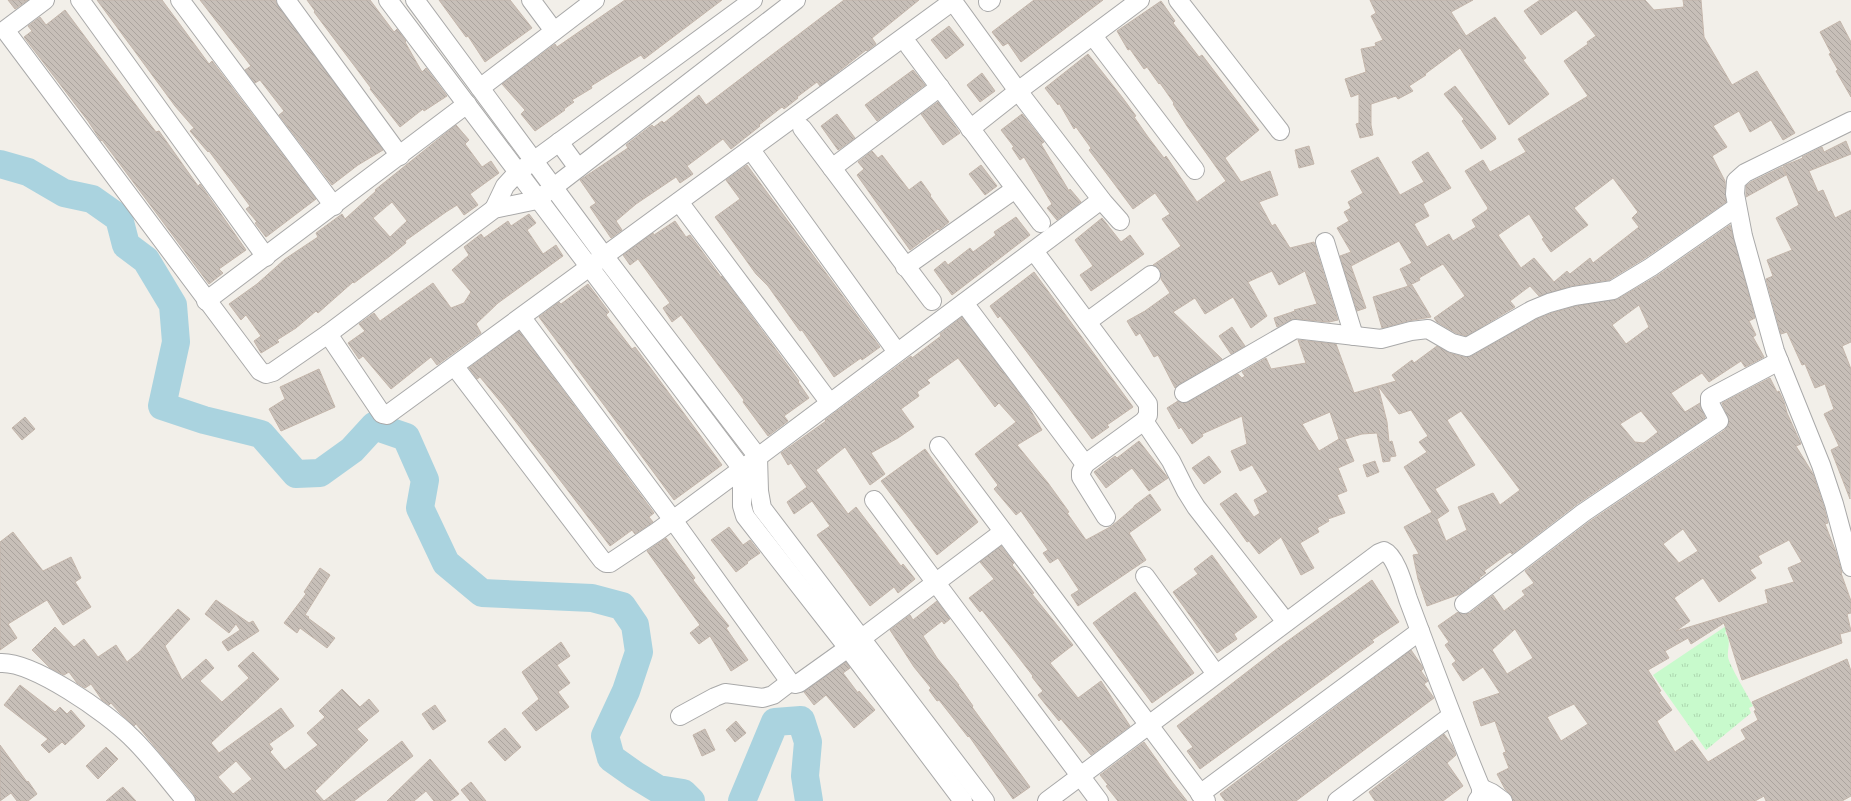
<svg xmlns="http://www.w3.org/2000/svg" width="1851" height="801" viewBox="0 0 1851 801" font-family="Karla,sans-serif">
	<style>
		.park { fill: url(#park-tufts) }
		.lines { fill: none; stroke-linecap: round; stroke-linejoin: round }
		.river { stroke: #aad3df; stroke-width: 28 }
		.building { fill: url(#building-back-hatch); stroke: #c4b6ab; fill-rule: evenodd }
		.street-casing { stroke: #a9a9a9; stroke-width: 20 }
		.street { stroke: #fff; stroke-width: 18 }
	</style>
	<defs>
		<pattern id="park-tufts" width="24" height="20" patternUnits="userSpaceOnUse"><rect width="24" height="20" fill="#c8facc"/><path d="M3 7l-1-3M5 7V3M7 7l1-3M15 17l-1-3M17 17v-4M19 17l1-3" fill="none" stroke="#acd6af"/></pattern>
		<pattern id="building-back-hatch" width="6" height="6" patternUnits="userSpaceOnUse"><rect width="6" height="6" fill="#c7bfb8"/><path d="M-1 5l2 2M0 0l6 6M5-1l2 2" fill="none" stroke="#aba49e"/></pattern>
	</defs>
	<rect width="100%" height="100%" fill="#f2efe9"/>
	<path class="park" d="M 1729,624 L 1725,633 C 1732,640 1727,649 1728,657 C 1729,665 1749,697 1753,706 L 1749,708 L 1751,713 L 1706,750 L 1653,675 Z"/>
	<g class="lines">
		<g class="river">
			<path d="M 0,164 L 28,172 L 64,193 L 92,199 L 119,218 L 126,245 L 146,260 L 173,305 L 176,342 L 162,406 L 204,420 L 261,434 L 296,474 L 320,473 L 352,450 L 374,426 L 406,437 L 425,480 L 420,508 L 446,563 L 482,593 L 592,598 L 622,606 L 635,625 L 639,652 L 626,691 L 605,736 L 611,758 L 635,775 L 658,789 L 683,793 L 691,801"/>
			<path d="M 742,801 L 775,722 L 801,720 L 808,742 L 805,776 L 809,801"/>
		</g>
	</g>
	<g class="building">
		<path d="M 8,0 L 28,0 L 15,9 Z"/>
		<path d="M 97,0 L 162,0 L 209,64 L 212,61 L 316,199 L 266,237 L 255,223 L 257,222 L 246,209 L 250,206 L 209,151 L 208,152 L 190,131 L 194,128 L 175,106 Z"/>
		<path d="M 200,0 L 275,0 L 278,6 L 383,150 L 358,165 L 332,185 L 279,115 L 284,111 L 260,80 L 255,83 L 245,70 L 251,66 Z"/>
		<path d="M 307,0 L 370,0 L 394,32 L 397,29 L 406,41 L 405,42 L 422,72 L 426,68 L 447,96 L 424,111 L 423,109 L 400,127 L 370,89 L 371,88 L 314,12 L 315,11 Z"/>
		<path d="M 439,0 L 510,0 L 532,28 L 485,62 L 468,36 L 466,37 Z"/>
		<path d="M 625,0 L 722,0 L 644,59 L 641,55 L 591,86 L 592,88 L 572,100 L 574,102 L 564,109 L 565,110 L 535,131 L 521,114 L 525,110 L 502,84 L 555,44 L 557,47 Z"/>
		<path d="M 844,0 L 919,0 L 872,38 L 876,44 L 867,51 L 866,50 L 820,86 L 817,82 L 797,97 L 798,98 L 784,109 L 782,107 L 759,125 L 760,126 L 731,149 L 723,139 L 687,166 L 693,174 L 680,183 L 676,177 L 636,204 L 616,221 L 622,230 L 611,238 L 590,207 L 596,203 L 580,180 L 628,148 L 626,145 L 652,125 L 654,127 L 662,121 L 664,123 L 699,95 L 706,105 Z"/>
		<path d="M 1034,0 L 1103,0 L 1021,62 L 1008,43 L 1003,46 L 992,32 Z"/>
		<path d="M 1370,0 L 1473,0 L 1451,12 L 1466,36 L 1495,17 L 1526,58 L 1523,60 L 1549,94 L 1509,125 L 1460,48 L 1425,74 L 1426,75 L 1409,86 L 1413,91 L 1398,99 L 1396,96 L 1371,104 L 1371,125 L 1373,135 L 1360,138 L 1356,124 L 1359,123 L 1359,94 L 1351,97 L 1345,79 L 1366,72 L 1361,49 L 1376,46 L 1375,43 L 1383,40 L 1371,16 L 1376,13 Z"/>
		<path d="M 1540,0 L 1645,0 L 1654,10 L 1684,7 L 1683,0 L 1701,0 L 1704,37 L 1732,85 L 1757,71 L 1795,133 L 1783,140 L 1771,120 L 1750,132 L 1739,111 L 1713,126 L 1727,147 L 1712,156 L 1725,181 L 1726,202 L 1645,258 L 1609,280 L 1571,286 L 1539,296 L 1530,286 L 1510,301 L 1515,307 L 1466,336 L 1456,333 L 1437,322 L 1434,318 L 1465,296 L 1443,264 L 1419,278 L 1420,280 L 1408,286 L 1400,269 L 1412,263 L 1399,241 L 1351,266 L 1366,308 L 1357,311 L 1340,256 L 1351,252 L 1337,228 L 1349,221 L 1344,212 L 1351,208 L 1348,202 L 1363,193 L 1351,171 L 1378,157 L 1400,195 L 1424,182 L 1412,162 L 1428,152 L 1451,188 L 1423,204 L 1429,216 L 1414,224 L 1427,247 L 1449,234 L 1453,241 L 1476,227 L 1472,220 L 1487,210 L 1488,208 L 1465,171 L 1483,160 L 1490,172 L 1526,152 L 1518,139 L 1588,96 L 1564,61 L 1588,44 L 1587,42 L 1596,36 L 1576,10 L 1541,35 L 1524,11 ZM 1613,178 L 1638,212 L 1632,218 L 1639,227 L 1593,263 L 1590,258 L 1570,274 L 1567,271 L 1554,282 L 1534,258 L 1521,268 L 1498,235 L 1529,214 L 1544,238 L 1542,239 L 1551,252 L 1588,225 L 1574,208 Z"/>
		<path d="M 1161,1 L 1175,21 L 1173,23 L 1199,57 L 1202,55 L 1259,130 L 1225,158 L 1241,182 L 1270,171 L 1278,195 L 1259,202 L 1272,226 L 1275,224 L 1290,248 L 1314,242 L 1338,320 L 1329,322 L 1296,319 L 1290,320 L 1277,327 L 1274,318 L 1295,311 L 1294,310 L 1317,304 L 1305,271 L 1279,285 L 1272,271 L 1248,282 L 1267,316 L 1251,328 L 1233,297 L 1205,314 L 1195,298 L 1173,312 L 1222,359 L 1179,384 L 1175,388 L 1158,355 L 1154,357 L 1140,333 L 1136,336 L 1127,321 L 1145,311 L 1170,293 L 1161,279 L 1160,269 L 1153,265 L 1181,246 L 1162,219 L 1170,214 L 1155,193 L 1133,209 L 1089,150 L 1091,148 L 1076,127 L 1074,129 L 1059,103 L 1058,105 L 1045,88 L 1088,54 L 1122,97 L 1136,116 L 1134,117 L 1148,137 L 1164,158 L 1166,156 L 1197,202 L 1226,181 L 1187,126 L 1173,104 L 1174,103 L 1160,83 L 1159,84 L 1147,67 L 1144,69 L 1130,49 L 1128,50 L 1117,31 Z"/>
		<path d="M 65,10 L 156,132 L 159,131 L 198,186 L 200,184 L 246,250 L 219,269 L 223,273 L 209,284 L 102,140 L 101,141 L 88,121 L 24,37 L 32,31 L 28,26 L 40,17 L 46,25 Z"/>
		<path d="M 1840,21 L 1851,42 L 1851,97 L 1836,71 L 1838,70 L 1829,54 L 1831,53 L 1820,32 Z"/>
		<path d="M 949,26 L 964,45 L 946,59 L 931,40 Z"/>
		<path d="M 913,70 L 925,85 L 877,121 L 865,105 Z"/>
		<path d="M 982,73 L 995,91 L 980,102 L 967,85 Z"/>
		<path d="M 1455,86 L 1495,136 L 1496,139 L 1481,149 L 1462,121 L 1464,119 L 1444,94 Z"/>
		<path d="M 938,102 L 960,133 L 943,145 L 921,114 Z"/>
		<path d="M 837,114 L 855,138 L 838,150 L 821,126 Z"/>
		<path d="M 1022,114 L 1044,142 L 1041,144 L 1069,191 L 1070,189 L 1081,202 L 1057,220 L 1047,208 L 1052,204 L 1024,157 L 1020,160 L 1012,148 L 1014,147 L 1001,130 Z"/>
		<path d="M 456,125 L 469,140 L 465,144 L 482,167 L 491,161 L 499,173 L 470,194 L 478,205 L 464,215 L 457,205 L 446,212 L 405,241 L 406,243 L 390,256 L 354,283 L 353,282 L 318,313 L 316,311 L 296,328 L 277,340 L 279,342 L 261,353 L 254,341 L 261,336 L 246,315 L 241,320 L 229,304 L 257,284 L 285,259 L 318,237 L 316,233 L 342,214 L 345,219 L 376,191 L 375,190 ZM 392,202 L 407,221 L 390,237 L 373,218 Z"/>
		<path d="M 1846,141 L 1851,154 L 1809,171 L 1818,192 L 1823,190 L 1835,218 L 1851,210 L 1851,342 L 1842,346 L 1851,369 L 1850,499 L 1831,450 L 1839,446 L 1824,414 L 1834,409 L 1825,384 L 1815,388 L 1805,364 L 1802,365 L 1787,332 L 1781,334 L 1766,279 L 1773,276 L 1767,260 L 1792,250 L 1776,218 L 1799,205 L 1783,166 L 1803,158 L 1802,157 L 1822,147 L 1824,152 Z"/>
		<path d="M 1309,146 L 1314,164 L 1299,168 L 1295,150 Z"/>
		<path d="M 872,151 L 878,158 L 882,155 L 909,190 L 921,181 L 931,195 L 930,196 L 949,222 L 939,230 L 938,229 L 910,250 L 857,175 L 864,169 L 858,162 Z"/>
		<path d="M 747,165 L 880,347 L 862,360 L 861,358 L 834,377 L 802,330 L 800,331 L 768,286 L 756,274 L 715,217 L 740,199 L 726,180 Z"/>
		<path d="M 981,165 L 997,186 L 985,195 L 969,174 Z"/>
		<path d="M 1782,167 L 1786,175 L 1746,197 L 1746,186 L 1751,182 Z"/>
		<path d="M 529,214 L 536,223 L 527,230 L 543,254 L 556,245 L 563,256 L 498,303 L 476,324 L 481,333 L 437,365 L 431,357 L 391,389 L 363,356 L 359,359 L 348,343 L 365,331 L 359,324 L 374,313 L 380,321 L 433,283 L 451,308 L 464,303 L 471,292 L 452,270 L 469,255 L 464,247 L 481,234 L 484,238 L 508,221 L 511,226 Z"/>
		<path d="M 1016,217 L 1030,235 L 952,295 L 934,270 L 945,261 L 948,265 L 970,248 L 973,252 L 996,235 L 994,232 Z"/>
		<path d="M 1102,218 L 1121,242 L 1130,235 L 1144,254 L 1091,291 L 1080,275 L 1093,266 L 1075,240 Z"/>
		<path d="M 675,221 L 686,237 L 690,235 L 721,277 L 722,276 L 799,381 L 798,382 L 809,398 L 784,416 L 788,421 L 768,436 L 743,402 L 744,400 L 681,315 L 672,322 L 663,308 L 670,303 L 638,259 L 630,265 L 623,255 L 653,233 L 654,235 Z"/>
		<path d="M 1730,225 L 1755,318 L 1749,321 L 1756,335 L 1753,337 L 1764,357 L 1745,367 L 1741,361 L 1709,382 L 1702,373 L 1671,393 L 1685,412 L 1700,403 L 1705,418 L 1577,504 L 1512,554 L 1510,552 L 1484,571 L 1486,573 L 1479,578 L 1480,579 L 1460,594 L 1427,606 L 1418,579 L 1413,555 L 1419,554 L 1404,527 L 1432,512 L 1404,467 L 1427,452 L 1419,442 L 1428,436 L 1411,410 L 1399,414 L 1378,386 L 1387,422 L 1389,442 L 1392,441 L 1396,456 L 1390,457 L 1390,461 L 1383,462 L 1377,433 L 1362,434 L 1345,439 L 1354,461 L 1338,468 L 1347,491 L 1337,495 L 1345,513 L 1328,519 L 1329,521 L 1317,528 L 1319,532 L 1300,543 L 1314,568 L 1301,575 L 1281,537 L 1259,554 L 1249,541 L 1247,542 L 1220,504 L 1236,493 L 1254,517 L 1260,513 L 1254,500 L 1268,492 L 1252,465 L 1240,471 L 1231,451 L 1247,444 L 1242,416 L 1202,434 L 1203,436 L 1192,444 L 1181,427 L 1179,429 L 1167,408 L 1178,401 L 1184,403 L 1189,402 L 1238,374 L 1242,378 L 1245,376 L 1242,372 L 1266,358 L 1271,369 L 1306,363 L 1298,340 L 1336,344 L 1354,393 L 1396,381 L 1392,375 L 1412,360 L 1414,363 L 1437,346 L 1449,353 L 1464,357 L 1472,356 L 1537,319 L 1552,313 L 1576,306 L 1618,299 L 1657,276 ZM 1639,305 L 1649,327 L 1626,344 L 1612,325 ZM 1461,411 L 1520,490 L 1500,505 L 1493,493 L 1458,507 L 1467,530 L 1446,541 L 1437,519 L 1449,511 L 1435,489 L 1475,465 L 1447,420 ZM 1641,411 L 1658,432 L 1644,443 L 1635,442 L 1620,424 ZM 1330,412 L 1339,439 L 1319,451 L 1302,424 Z"/>
		<path d="M 1034,272 L 1133,407 L 1107,425 L 1109,427 L 1092,439 L 1000,316 L 998,318 L 990,306 Z"/>
		<path d="M 588,284 L 609,312 L 606,315 L 632,349 L 635,347 L 722,465 L 674,500 L 539,317 L 559,302 L 561,304 Z"/>
		<path d="M 1412,285 L 1431,317 L 1408,321 L 1382,328 L 1373,297 Z"/>
		<path d="M 962,317 L 1027,404 L 1042,430 L 1017,445 L 1048,483 L 1069,512 L 1067,513 L 1086,540 L 1112,526 L 1134,507 L 1134,506 L 1150,494 L 1161,510 L 1129,533 L 1146,560 L 1078,606 L 1071,595 L 1079,590 L 1058,558 L 1050,563 L 1043,553 L 1048,550 L 1021,511 L 1016,515 L 994,489 L 998,485 L 975,454 L 1016,422 L 999,403 L 995,407 L 958,358 L 927,380 L 930,383 L 917,392 L 919,396 L 901,409 L 914,427 L 898,438 L 871,453 L 885,474 L 870,485 L 845,447 L 816,470 L 848,514 L 856,507 L 901,566 L 903,564 L 915,579 L 898,593 L 894,587 L 870,606 L 817,535 L 830,526 L 812,501 L 794,514 L 787,502 L 807,487 L 791,463 L 788,465 L 781,453 L 826,421 L 825,420 L 911,356 L 912,358 L 941,336 L 940,334 Z"/>
		<path d="M 1232,327 L 1245,346 L 1231,354 L 1219,336 Z"/>
		<path d="M 519,331 L 654,513 L 649,517 L 653,522 L 635,534 L 632,530 L 610,546 L 503,405 L 480,377 L 477,379 L 469,368 Z"/>
		<path d="M 319,369 L 335,407 L 281,431 L 269,409 L 285,399 L 280,387 Z"/>
		<path d="M 1770,378 L 1777,392 L 1779,391 L 1784,402 L 1787,413 L 1801,444 L 1796,446 L 1813,474 L 1824,507 L 1828,523 L 1825,524 L 1836,552 L 1842,573 L 1841,573 L 1851,601 L 1851,613 L 1847,614 L 1851,631 L 1840,634 L 1842,643 L 1742,680 L 1724,623 L 1691,644 L 1688,638 L 1665,651 L 1669,658 L 1648,670 L 1661,691 L 1659,692 L 1672,710 L 1657,721 L 1675,752 L 1692,740 L 1708,762 L 1746,739 L 1741,730 L 1758,720 L 1754,711 L 1756,710 L 1752,702 L 1847,659 L 1851,671 L 1851,796 L 1842,801 L 1766,801 L 1764,796 L 1755,801 L 1513,801 L 1512,796 L 1505,789 L 1497,774 L 1509,768 L 1503,753 L 1506,752 L 1495,721 L 1481,726 L 1473,702 L 1500,693 L 1483,667 L 1463,681 L 1452,664 L 1456,661 L 1445,645 L 1449,642 L 1438,626 L 1458,612 L 1465,614 L 1470,613 L 1493,595 L 1504,611 L 1525,595 L 1522,591 L 1534,583 L 1525,571 L 1589,522 L 1725,430 L 1729,421 L 1722,403 ZM 1683,529 L 1698,551 L 1679,563 L 1663,544 ZM 1789,540 L 1802,562 L 1788,568 L 1794,582 L 1765,590 L 1768,603 L 1676,631 L 1690,621 L 1674,598 L 1703,578 L 1719,602 L 1756,578 L 1750,570 L 1762,563 L 1758,556 ZM 1515,629 L 1533,658 L 1507,674 L 1492,650 ZM 1574,704 L 1588,724 L 1561,741 L 1547,717 Z"/>
		<path d="M 25,417 L 35,429 L 22,440 L 12,428 Z"/>
		<path d="M 1139,441 L 1168,478 L 1149,491 L 1132,468 L 1106,488 L 1094,472 L 1115,456 L 1117,458 Z"/>
		<path d="M 925,449 L 978,522 L 937,555 L 881,481 Z"/>
		<path d="M 1209,456 L 1221,472 L 1204,484 L 1192,468 Z"/>
		<path d="M 1375,461 L 1379,472 L 1367,477 L 1363,465 Z"/>
		<path d="M 729,527 L 743,545 L 750,540 L 760,553 L 747,562 L 748,563 L 736,572 L 711,540 Z"/>
		<path d="M 13,532 L 43,571 L 71,557 L 81,578 L 75,582 L 91,607 L 63,625 L 47,600 L 8,624 L 17,638 L 0,650 L 0,542 Z"/>
		<path d="M 666,538 L 695,578 L 693,580 L 709,601 L 729,626 L 726,628 L 748,660 L 731,671 L 710,636 L 699,644 L 690,633 L 700,625 L 647,551 Z"/>
		<path d="M 1001,546 L 1014,563 L 1012,565 L 1034,593 L 1032,594 L 1073,645 L 1050,663 L 1078,698 L 1101,681 L 1130,726 L 1091,755 L 1061,719 L 1059,721 L 1046,705 L 1038,695 L 1043,691 L 1032,677 L 1033,676 L 982,610 L 980,612 L 969,598 L 994,579 L 980,562 Z"/>
		<path d="M 1212,555 L 1257,617 L 1234,634 L 1237,639 L 1217,653 L 1173,592 L 1198,574 L 1194,569 Z"/>
		<path d="M 320,568 L 330,575 L 305,615 L 309,617 L 308,618 L 335,638 L 327,648 L 300,628 L 297,633 L 284,623 L 306,594 L 304,592 Z"/>
		<path d="M 1372,580 L 1399,622 L 1372,640 L 1374,642 L 1200,769 L 1187,751 L 1193,747 L 1177,726 L 1278,648 Z"/>
		<path d="M 1135,592 L 1194,673 L 1152,703 L 1093,623 Z"/>
		<path d="M 216,600 L 249,623 L 253,621 L 259,631 L 228,651 L 222,642 L 240,630 L 236,624 L 229,633 L 205,614 Z"/>
		<path d="M 937,601 L 950,619 L 944,624 L 942,621 L 923,636 L 937,658 L 959,685 L 958,685 L 973,706 L 972,707 L 1030,787 L 1013,799 L 969,736 L 968,737 L 939,700 L 937,701 L 929,690 L 931,688 L 914,667 L 890,630 L 910,615 L 913,620 Z"/>
		<path d="M 178,609 L 190,619 L 165,646 L 182,680 L 206,659 L 214,668 L 200,681 L 222,702 L 249,678 L 238,666 L 253,652 L 279,679 L 211,743 L 219,753 L 281,708 L 294,726 L 269,744 L 273,749 L 270,752 L 285,770 L 318,745 L 307,733 L 325,717 L 319,711 L 342,689 L 360,707 L 369,699 L 379,711 L 357,729 L 368,740 L 315,791 L 324,801 L 197,801 L 194,794 L 136,724 L 134,726 L 119,712 L 111,703 L 109,705 L 102,700 L 91,684 L 85,688 L 77,683 L 69,672 L 64,675 L 50,668 L 32,650 L 55,627 L 74,647 L 84,639 L 98,657 L 116,645 L 127,662 L 139,652 ZM 236,761 L 252,779 L 233,794 L 218,777 Z"/>
		<path d="M 561,642 L 570,656 L 557,665 L 570,683 L 558,692 L 569,707 L 536,731 L 522,713 L 539,699 L 522,672 Z"/>
		<path d="M 1411,650 L 1422,666 L 1423,669 L 1421,671 L 1428,681 L 1424,684 L 1434,698 L 1296,801 L 1225,801 L 1220,794 Z"/>
		<path d="M 846,662 L 850,668 L 843,673 L 858,693 L 859,691 L 875,710 L 854,728 L 826,695 L 814,705 L 804,692 Z"/>
		<path d="M 20,685 L 55,712 L 60,707 L 67,714 L 71,710 L 85,726 L 65,745 L 62,742 L 49,753 L 41,745 L 48,739 L 4,705 Z"/>
		<path d="M 435,705 L 446,721 L 433,730 L 422,714 Z"/>
		<path d="M 736,721 L 746,733 L 735,742 L 726,730 Z"/>
		<path d="M 505,728 L 521,747 L 505,761 L 488,742 Z"/>
		<path d="M 705,729 L 715,750 L 702,756 L 693,735 Z"/>
		<path d="M 1444,734 L 1452,745 L 1456,755 L 1447,763 L 1463,786 L 1443,801 L 1375,801 L 1369,792 Z"/>
		<path d="M 402,741 L 413,756 L 354,801 L 324,801 Z"/>
		<path d="M 1144,742 L 1173,783 L 1187,801 L 1118,801 L 1106,786 L 1108,785 L 1100,775 Z"/>
		<path d="M 0,745 L 27,782 L 28,781 L 37,794 L 28,801 L 17,801 L 11,793 L 0,801 Z"/>
		<path d="M 106,747 L 118,759 L 98,779 L 86,766 Z"/>
		<path d="M 430,759 L 459,794 L 450,801 L 434,801 L 426,791 L 414,801 L 387,801 Z"/>
		<path d="M 471,782 L 486,801 L 470,801 L 461,790 Z"/>
		<path d="M 123,787 L 136,801 L 106,801 L 119,790 Z"/>
	</g>
	<g class="lines">
		<g class="street-casing">
			<g id="street">
				<path d="M 45,0 L 5,30 L 260,371 L 266,374 L 273,372 L 328,334 L 494,209 L 537,200 L 796,0"/>
				<path d="M 80,0 L 266,257"/>
				<path d="M 180,0 L 334,206"/>
				<path d="M 286,0 L 400,156"/>
				<path d="M 388,0 L 742,469 L 742,506 L 745,516 L 848,648 L 963,801"/>
				<path d="M 415,0 L 605,257 L 758,457 L 759,491 L 762,508 L 985,801"/>
				<path d="M 531,0 L 554,31"/>
				<path d="M 952,0 L 1018,91 L 1104,203 L 1120,221"/>
				<path d="M 1178,0 L 1280,131"/>
				<path d="M 988,2 L 991,0"/>
				<path d="M 1093,36 L 1195,170"/>
				<path d="M 909,46 L 1041,223"/>
				<path d="M 480,88 L 595,0"/>
				<path d="M 1851,121 L 1745,173 L 1736,181 L 1735,194 L 1743,236 L 1775,351 L 1821,465 L 1834,504 L 1851,567"/>
				<path d="M 802,128 L 932,301"/>
				<path d="M 970,129 L 1018,91 L 1140,0"/>
				<path d="M 559,142 L 578,168"/>
				<path d="M 751,150 L 897,352"/>
				<path d="M 832,168 L 940,87"/>
				<path d="M 679,202 L 830,403"/>
				<path d="M 494,209 L 505,186 L 517,173 L 753,0"/>
				<path d="M 1325,242 L 1354,336"/>
				<path d="M 1034,251 L 1148,404 L 1148,415 L 1144,421 L 1085,464"/>
				<path d="M 905,267 L 1015,189"/>
				<path d="M 206,301 L 467,104"/>
				<path d="M 964,303 L 1085,464 L 1081,472 L 1081,477 L 1106,517"/>
				<path d="M 522,318 L 673,520 L 790,682 L 795,684 L 799,683 L 862,638 L 1003,532"/>
				<path d="M 1087,322 L 1151,275"/>
				<path d="M 328,334 L 382,414 L 387,415 L 953,1"/>
				<path d="M 455,367 L 602,560 L 606,563 L 610,563 L 658,531 L 758,457 L 1101,200"/>
				<path d="M 1184,393 L 1295,329 L 1381,339 L 1411,331 L 1428,329 L 1452,343 L 1467,347 L 1532,310 L 1549,303 L 1574,296 L 1613,290 L 1651,267 L 1737,207"/>
				<path d="M 1144,421 L 1171,461 L 1186,491 L 1196,507 L 1286,622"/>
				<path d="M 939,446 L 1206,801"/>
				<path d="M 874,500 L 1099,801"/>
				<path d="M 1145,576 L 1216,674"/>
				<path d="M 1464,604 L 1583,513 L 1719,421 L 1710,404 L 1710,398 L 1713,396 L 1779,361"/>
				<path d="M 0,663 C 33,661 107,713 131,737 C 151,756 168,780 186,801"/>
				<path d="M 680,716 L 715,697 L 725,693 L 763,698 L 773,695 L 790,682"/>
				<path d="M 1481,788 L 1492,793 L 1503,801"/>
				<path d="M 1200,794 L 1420,631"/>
				<path d="M 1047,801 L 1379,553 L 1384,551 C 1396,556 1404,587 1408,599 C 1432,663 1455,726 1481,788 L 1481,795 L 1477,801"/>
				<path d="M 1337,801 L 1451,716"/>
			</g>
		</g>
		<use href="#street" class="street"/>
	</g>
</svg>
